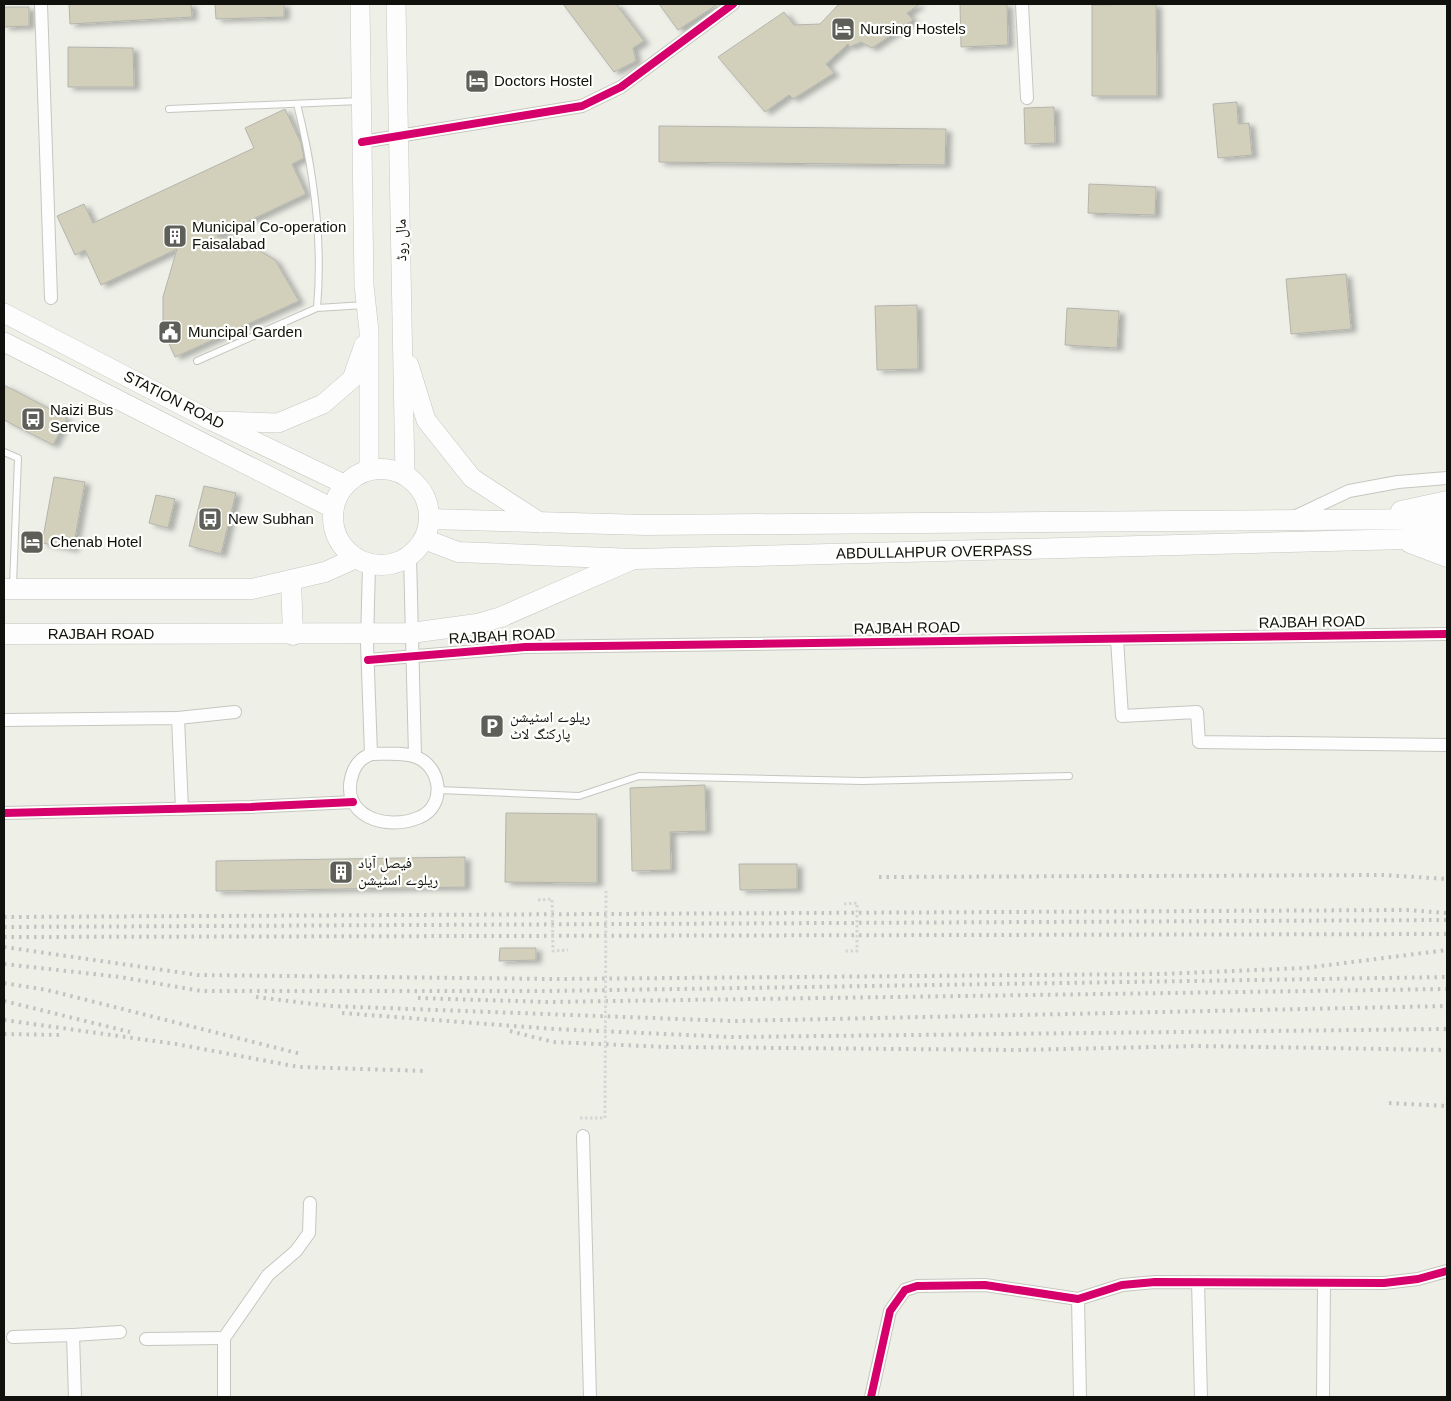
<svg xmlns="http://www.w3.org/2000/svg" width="1451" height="1401" viewBox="0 0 1451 1401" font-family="Arial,'Noto Naskh Arabic',sans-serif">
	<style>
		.building { fill: #d2d0bb; stroke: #b4b4ae; filter: url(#shadow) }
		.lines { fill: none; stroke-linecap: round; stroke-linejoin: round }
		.service-casing { stroke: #c5c6c0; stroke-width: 8 }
		.minor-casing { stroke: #c5c6c0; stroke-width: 14 }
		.secondary-casing { stroke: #c5c6c0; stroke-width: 20 }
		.primary-casing { stroke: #c5c6c0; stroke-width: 21 }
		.service { stroke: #fcfdfc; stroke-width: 6 }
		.minor { stroke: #fcfdfc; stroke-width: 12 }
		.secondary { stroke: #fcfdfc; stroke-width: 19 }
		.primary { stroke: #fcfdfc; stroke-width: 20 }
		.rail { stroke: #c3c3c1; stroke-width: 4; stroke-dasharray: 2.5 5; stroke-linecap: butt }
		.path-bridge { stroke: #d5d6d4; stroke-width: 3; stroke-dasharray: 2.5 2.5; stroke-linecap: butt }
		.cycleway-casing { stroke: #fefffc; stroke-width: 11 }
		.cycleway { stroke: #d6006c; stroke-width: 8 }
		.labels { text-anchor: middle; stroke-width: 4.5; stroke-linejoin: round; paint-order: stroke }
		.poi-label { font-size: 15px; fill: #10110c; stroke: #fefffc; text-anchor: start }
		.street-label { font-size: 15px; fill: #10110c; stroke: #fefffc }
	</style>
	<defs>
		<filter id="shadow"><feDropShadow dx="5.5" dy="3" stdDeviation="2.5" flood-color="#0004"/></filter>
	</defs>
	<rect width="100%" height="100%" fill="#eef0e8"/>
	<g class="building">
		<path d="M 69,4 L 191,4 L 192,17 L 70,24 Z"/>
		<path d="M 215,4 L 284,4 L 284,17 L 216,19 Z"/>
		<path d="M 563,4 L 616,4 L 644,41 L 633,48 L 636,61 L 614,72 Z"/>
		<path d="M 659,4 L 718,4 L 678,30 Z"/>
		<path d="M 839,4 L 920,4 L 907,13 L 913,20 L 872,48 L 861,42 L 850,47 L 848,44 L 826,64 L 834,73 L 793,99 L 789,95 L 765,112 L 718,57 L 784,12 L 794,25 L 820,24 Z"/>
		<path d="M 960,4 L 1007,4 L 1008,45 L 961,47 Z"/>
		<path d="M 1156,4 L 1157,96 L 1092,96 L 1092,5 Z"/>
		<path d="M 4,7 L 29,7 L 29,26 L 4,27 Z"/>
		<path d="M 68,47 L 133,48 L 134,87 L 68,87 Z"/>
		<path d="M 1237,102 L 1238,124 L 1249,123 L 1252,155 L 1218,158 L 1213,104 Z"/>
		<path d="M 1054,107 L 1055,143 L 1025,144 L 1024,108 Z"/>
		<path d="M 285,109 L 301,143 L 304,158 L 292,164 L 306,194 L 217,236 L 255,248 L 275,260 L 299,301 L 175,357 L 163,330 L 163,297 L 177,249 L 101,285 L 85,250 L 75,255 L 57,216 L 84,204 L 93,223 L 254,148 L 245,128 Z"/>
		<path d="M 659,126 L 946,129 L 945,165 L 659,162 Z"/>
		<path d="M 1089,184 L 1156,187 L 1155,215 L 1088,213 Z"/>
		<path d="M 1346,274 L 1351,329 L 1291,334 L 1286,279 Z"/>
		<path d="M 917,305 L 918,369 L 877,370 L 875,306 Z"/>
		<path d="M 1067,308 L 1119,311 L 1117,348 L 1065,345 Z"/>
		<path d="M 4,385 L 67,418 L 53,445 L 4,420 Z"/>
		<path d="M 54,477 L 85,482 L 73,549 L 42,543 Z"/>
		<path d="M 204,486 L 236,493 L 221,554 L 189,546 Z"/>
		<path d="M 156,495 L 175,499 L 168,528 L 149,523 Z"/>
		<path d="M 705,785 L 706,831 L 670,832 L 671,870 L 632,871 L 630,788 Z"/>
		<path d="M 506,813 L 597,814 L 597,883 L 505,882 Z"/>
		<path d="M 465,857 L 465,887 L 216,891 L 216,861 Z"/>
		<path d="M 739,864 L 797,864 L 797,889 L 740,890 Z"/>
		<path d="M 500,948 L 536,948 L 536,960 L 499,961 Z"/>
	</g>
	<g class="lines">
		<g class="service-casing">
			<g id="service">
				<path d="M 297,104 C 314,171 323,239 317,308 L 365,305"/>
				<path d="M 169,109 L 360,101"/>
				<path d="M 197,361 L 317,308"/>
				<path d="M 4,452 L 18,458 L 13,585"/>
				<path d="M 439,790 L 579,796 L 639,776 L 862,781 L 1069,776"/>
			</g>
		</g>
		<g class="minor-casing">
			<g id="minor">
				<path d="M 41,4 L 51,298"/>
				<path d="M 1022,4 L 1027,98"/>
				<path d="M 362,142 L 582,106 L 621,87 L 733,4"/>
				<path d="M 1294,517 L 1349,491 L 1398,482 L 1447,478"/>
				<path d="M 410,556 L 415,756"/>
				<path d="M 369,564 L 367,643 L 371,754"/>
				<path d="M 1117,639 L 1122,716 L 1197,712 L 1199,742 L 1447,745"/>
				<path d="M 368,660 L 525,647 L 1447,634"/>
				<path d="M 178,718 L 235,712"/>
				<path d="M 4,720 L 178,718 L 182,809"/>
				<path d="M 371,754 C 384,754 404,752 416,757 C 442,767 446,806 420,817 C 387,832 337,816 353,772 C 357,762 362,758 371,754 Z"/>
				<path d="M 4,813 L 251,807 L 353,802"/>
				<path d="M 583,1136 L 590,1397"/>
				<path d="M 1198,1282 L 1201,1397"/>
				<path d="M 1078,1299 L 1080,1397"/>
				<path d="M 73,1335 L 120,1332"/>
				<path d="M 13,1337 L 73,1335 L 75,1397"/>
				<path d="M 146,1339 L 224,1338"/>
				<path d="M 224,1397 L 224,1338 L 268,1275 L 296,1251 L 309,1233 L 310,1203"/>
				<path d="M 871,1397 L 890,1311 L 905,1290 L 917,1286 L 985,1285 L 1078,1299 L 1122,1285 L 1155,1282 L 1384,1283 L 1418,1279 L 1447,1271"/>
				<path d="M 1323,1397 L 1324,1283"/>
			</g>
		</g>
		<g class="secondary-casing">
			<g id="secondary">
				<path d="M 360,4 L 364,285 L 369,331 L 369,471"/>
				<path d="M 396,4 L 405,476"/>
				<path d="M 4,313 L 212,421 L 346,485"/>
				<path d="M 4,342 L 334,509"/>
				<path d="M 409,365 L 426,420 L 472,478 L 541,523"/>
				<path d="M 221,421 L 278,423 L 323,404 L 352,379 L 364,345"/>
			</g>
		</g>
		<g class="primary-casing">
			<g id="primary">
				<circle cx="381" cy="517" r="48"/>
				<path d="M 1401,511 L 1447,501"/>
				<path d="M 429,519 L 646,525 L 1447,519"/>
				<path d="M 424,539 L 458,552 L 635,559 L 1447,538"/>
				<path d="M 1410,543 L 1447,557"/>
				<path d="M 291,580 L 293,635"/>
				<path d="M 4,589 L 252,589 L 325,572 L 356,558"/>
				<path d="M 4,634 L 411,633 L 477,624 L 501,617 L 631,560"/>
			</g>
		</g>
		<use href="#service" class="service"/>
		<use href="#minor" class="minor"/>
		<use href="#secondary" class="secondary"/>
		<use href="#primary" class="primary"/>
		<g class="rail">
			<path d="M 879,877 L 1385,875 L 1447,879"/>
			<path d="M 4,917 L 1407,910 L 1447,913"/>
			<path d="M 4,927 L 1447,920"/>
			<path d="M 4,937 L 1447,934"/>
			<path d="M 4,947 L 198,975 L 553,979 L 1160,974 L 1305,968 L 1447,950"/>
			<path d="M 4,964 L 120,977 L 201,991 L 550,991 L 1447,977"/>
			<path d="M 4,983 L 47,990 L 301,1054"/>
			<path d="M 256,997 L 330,1006 L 733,1021 L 1447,1006"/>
			<path d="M 418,998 L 547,1002 L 1447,989"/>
			<path d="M 4,1001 L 130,1032"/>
			<path d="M 342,1013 L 554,1029 L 732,1037 L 1447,1029"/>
			<path d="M 4,1020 L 176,1044 L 299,1067 L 426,1071"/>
			<path d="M 510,1031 L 553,1042 L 667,1047 L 1017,1050 L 1198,1046 L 1447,1050"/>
			<path d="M 4,1034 L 64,1035"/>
			<path d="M 1389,1103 L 1447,1106"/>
		</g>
		<g class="path-bridge">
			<path d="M 538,900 L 552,899 L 553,951 L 568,950"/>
			<path d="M 844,904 L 857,903 L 857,951 L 845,951"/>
			<path d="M 580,1118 L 605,1118 L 606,891"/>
		</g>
		<g class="cycleway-casing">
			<g id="cycleway">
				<path d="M 362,142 L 582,106 L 621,87 L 733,4"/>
				<path d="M 368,660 L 525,647 L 1447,634"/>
				<path d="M 4,813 L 251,807 L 353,802"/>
				<path d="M 871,1397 L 890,1311 L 905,1290 L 917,1286 L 985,1285 L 1078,1299 L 1122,1285 L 1155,1282 L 1384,1283 L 1418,1279 L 1447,1271"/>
			</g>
		</g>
		<use href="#cycleway" class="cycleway"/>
	</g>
	<defs>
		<g id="hotel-square" transform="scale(1.25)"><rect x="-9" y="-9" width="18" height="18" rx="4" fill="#5e5f59" stroke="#fefffc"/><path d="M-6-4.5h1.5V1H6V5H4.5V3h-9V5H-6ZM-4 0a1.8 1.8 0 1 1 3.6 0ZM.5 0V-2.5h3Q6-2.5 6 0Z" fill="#fff"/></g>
		<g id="building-square" transform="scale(1.25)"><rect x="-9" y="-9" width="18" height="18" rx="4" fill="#5e5f59" stroke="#fefffc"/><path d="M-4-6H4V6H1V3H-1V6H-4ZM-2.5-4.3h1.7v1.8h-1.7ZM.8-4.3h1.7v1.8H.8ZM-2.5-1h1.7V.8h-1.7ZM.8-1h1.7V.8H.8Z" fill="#fff"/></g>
		<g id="civic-square" transform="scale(1.25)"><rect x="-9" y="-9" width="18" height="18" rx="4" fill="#5e5f59" stroke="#fefffc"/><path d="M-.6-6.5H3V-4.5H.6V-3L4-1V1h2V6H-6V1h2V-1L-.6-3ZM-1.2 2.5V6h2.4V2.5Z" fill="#fff"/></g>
		<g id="bus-square" transform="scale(1.25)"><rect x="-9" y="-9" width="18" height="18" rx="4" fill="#5e5f59" stroke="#fefffc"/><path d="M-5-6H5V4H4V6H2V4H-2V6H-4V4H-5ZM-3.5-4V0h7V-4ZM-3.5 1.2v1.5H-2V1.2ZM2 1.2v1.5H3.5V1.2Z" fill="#fff"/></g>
		<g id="parking-square" transform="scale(1.25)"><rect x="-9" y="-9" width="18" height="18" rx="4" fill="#5e5f59" stroke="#fefffc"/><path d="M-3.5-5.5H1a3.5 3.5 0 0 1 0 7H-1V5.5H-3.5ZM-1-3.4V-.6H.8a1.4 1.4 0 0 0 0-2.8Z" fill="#fff"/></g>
	</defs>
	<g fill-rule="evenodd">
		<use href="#hotel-square" x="843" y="29"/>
		<use href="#hotel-square" x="477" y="81"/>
		<use href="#building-square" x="175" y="236"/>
		<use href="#civic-square" x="170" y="332"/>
		<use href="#bus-square" x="33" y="419"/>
		<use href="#bus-square" x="210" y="519"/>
		<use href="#hotel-square" x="32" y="542"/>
		<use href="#parking-square" x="492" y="726"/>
		<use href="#building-square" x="341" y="872"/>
	</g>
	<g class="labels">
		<g class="poi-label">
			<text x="860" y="34">Nursing Hostels</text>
			<text x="494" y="86">Doctors Hostel</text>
			<text x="192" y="232">Municipal Co-operation<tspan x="192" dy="17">Faisalabad</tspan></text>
			<text x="188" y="337">Muncipal Garden</text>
			<text x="50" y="415">Naizi Bus<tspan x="50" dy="17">Service</tspan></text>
			<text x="228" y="524">New Subhan</text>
			<text x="50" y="547">Chenab Hotel</text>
			<text x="510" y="722">ریلوے اسٹیشن<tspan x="510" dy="17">پارکنگ لاٹ</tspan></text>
			<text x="358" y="868">فیصل آباد<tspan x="358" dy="17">ریلوے اسٹیشن</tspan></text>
		</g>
		<g class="street-label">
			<text transform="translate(401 240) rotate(-91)" y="5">مال روڈ</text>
			<text transform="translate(174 400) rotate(27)" y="5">STATION ROAD</text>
			<text transform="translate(934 552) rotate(-1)" y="5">ABDULLAHPUR OVERPASS</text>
			<text transform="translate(1312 622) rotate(-1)" y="5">RAJBAH ROAD</text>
			<text transform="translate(907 628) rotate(-1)" y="5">RAJBAH ROAD</text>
			<text x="101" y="639">RAJBAH ROAD</text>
			<text transform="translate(502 636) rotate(-3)" y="5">RAJBAH ROAD</text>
		</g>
	</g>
	<rect width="1451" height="1401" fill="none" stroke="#10110c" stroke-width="10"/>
</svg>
